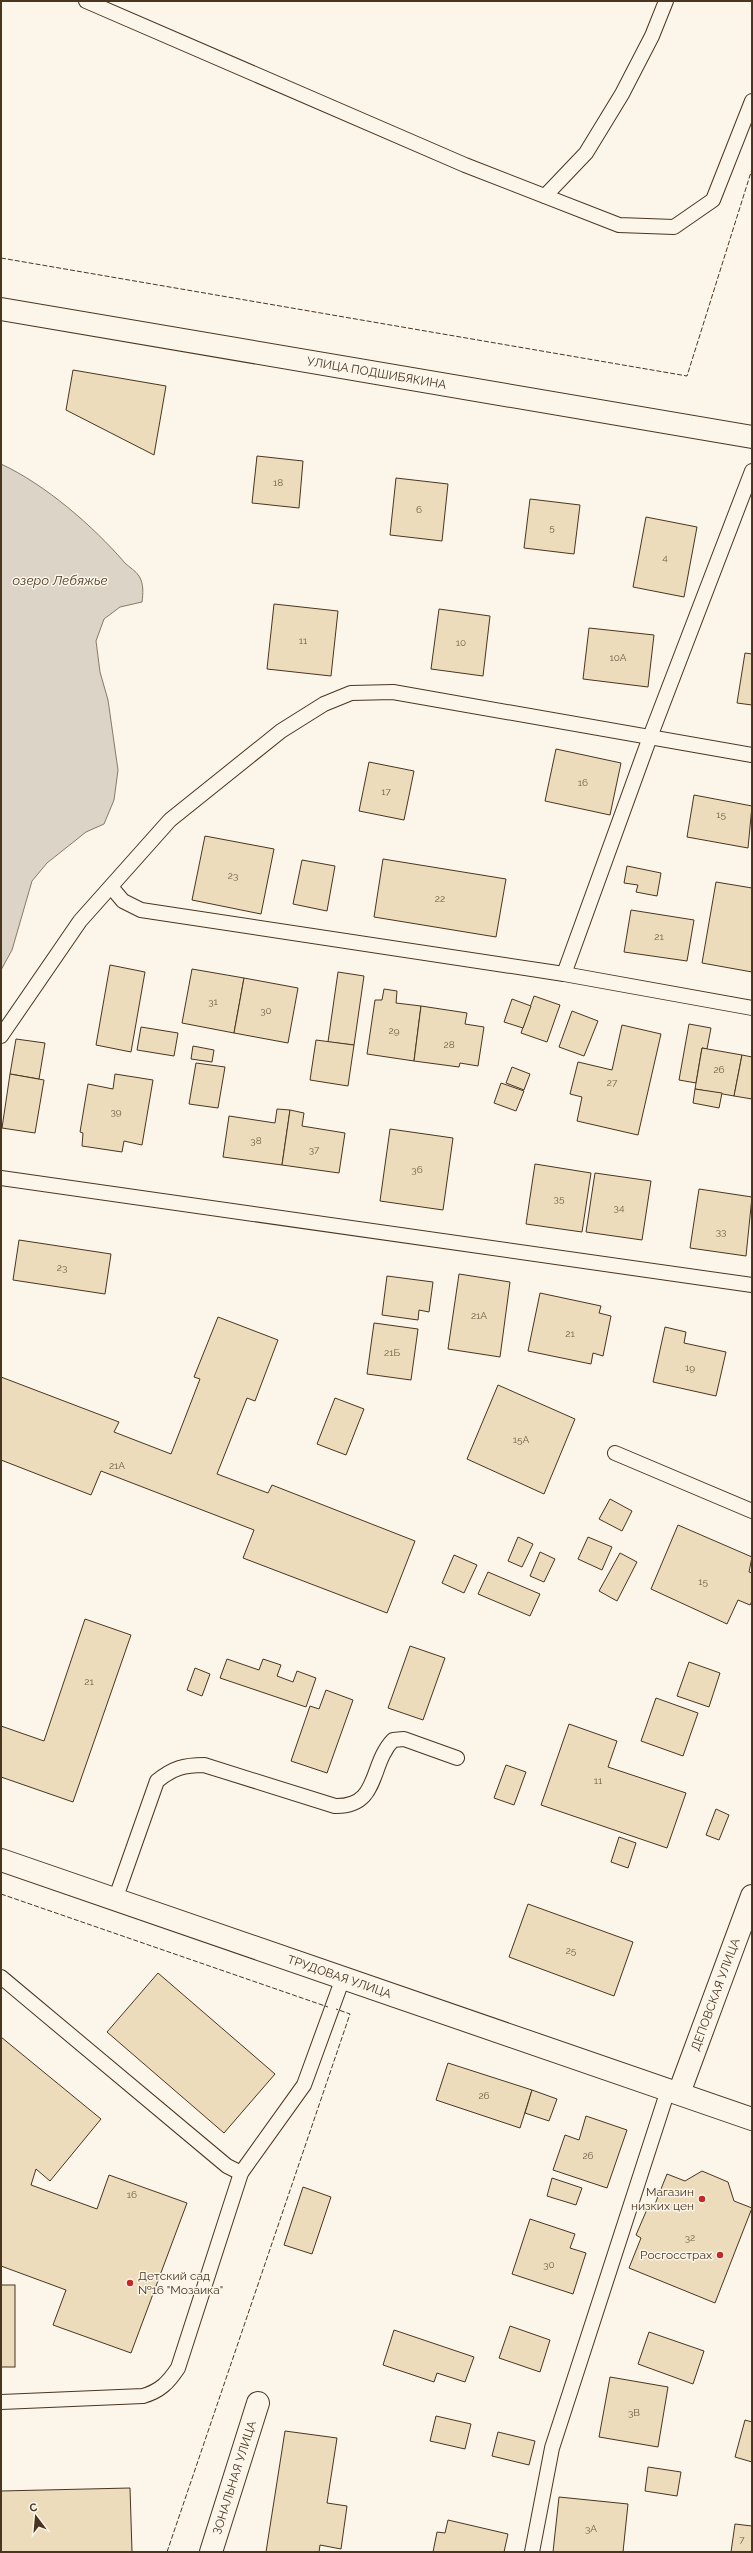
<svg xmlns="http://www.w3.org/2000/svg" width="753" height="2553" viewBox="0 0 753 2553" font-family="Raleway,sans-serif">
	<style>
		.water { fill: #dcd4c6; stroke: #887966 }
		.building { fill: #ecdcbc; stroke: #4a3520 }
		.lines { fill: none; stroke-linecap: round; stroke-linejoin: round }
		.service-casing { stroke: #4a3520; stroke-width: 16 }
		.minor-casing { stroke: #4a3520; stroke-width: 24 }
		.tertiary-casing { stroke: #4a3520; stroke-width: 24 }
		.secondary-casing { stroke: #4a3520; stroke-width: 24 }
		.service { stroke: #fbf6e9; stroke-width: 14 }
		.minor { stroke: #fbf6e9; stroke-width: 22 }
		.tertiary { stroke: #fbf6e9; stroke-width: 22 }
		.secondary { stroke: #fbf6e9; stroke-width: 22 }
		.fence { stroke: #4a3520; stroke-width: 1; stroke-dasharray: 5 2; stroke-linecap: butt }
		.poi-dot { fill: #c62828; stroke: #fbf6e9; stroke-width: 1.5 }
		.labels { text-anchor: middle; stroke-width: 3; stroke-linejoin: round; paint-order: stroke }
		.number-label { font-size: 10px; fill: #725f47 }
		.street-label { font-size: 12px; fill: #4a3520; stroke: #fbf6e9 }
		.poi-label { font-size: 12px; fill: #4a3520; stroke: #fbf6e9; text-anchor: end }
		.water-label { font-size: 13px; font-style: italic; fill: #4a3520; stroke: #fbf6e9 }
	</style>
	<rect width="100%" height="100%" fill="#fbf6e9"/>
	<path class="water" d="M 1,464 C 46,485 93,526 125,563 C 129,567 136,571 139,576 C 144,584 143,594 142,602 L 120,607 L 104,619 L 96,641 L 100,672 L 108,700 L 118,770 L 114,800 L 104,824 L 86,832 L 47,863 L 32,881 L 12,950 L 1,970 Z"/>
	<g class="building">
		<path d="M 73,370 L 166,386 L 154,455 L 66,410 Z"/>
		<path d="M 257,456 L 303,461 L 299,508 L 252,503 Z"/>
		<path d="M 396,478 L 448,484 L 442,541 L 390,535 Z"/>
		<path d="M 530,499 L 580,505 L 574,554 L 524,548 Z"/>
		<path d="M 646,517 L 697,527 L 684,597 L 633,587 Z"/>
		<path d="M 274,604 L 338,611 L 331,676 L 267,669 Z"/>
		<path d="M 439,609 L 490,616 L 483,676 L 431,669 Z"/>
		<path d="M 589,628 L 654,635 L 648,687 L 583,679 Z"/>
		<path d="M 745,653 L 752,654 L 752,705 L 737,703 Z"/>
		<path d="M 556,749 L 621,763 L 610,815 L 545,801 Z"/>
		<path d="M 369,762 L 414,771 L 404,820 L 359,811 Z"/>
		<path d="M 694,795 L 752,806 L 748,848 L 687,837 Z"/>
		<path d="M 205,836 L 274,849 L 261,914 L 192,900 Z"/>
		<path d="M 383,859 L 506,879 L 496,937 L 374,917 Z"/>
		<path d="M 302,860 L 335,866 L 327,911 L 293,904 Z"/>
		<path d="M 627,866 L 661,873 L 657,896 L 636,892 L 638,885 L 624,883 Z"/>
		<path d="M 716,882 L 752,888 L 752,972 L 702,963 Z"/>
		<path d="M 631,910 L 694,920 L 687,961 L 624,952 Z"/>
		<path d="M 110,965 L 145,972 L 131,1052 L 96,1045 Z"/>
		<path d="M 192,969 L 244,978 L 234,1033 L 182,1023 Z"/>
		<path d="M 338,972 L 364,976 L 354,1045 L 328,1042 Z"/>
		<path d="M 244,978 L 298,988 L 288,1043 L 234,1033 Z"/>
		<path d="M 384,989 L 397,991 L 396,1003 L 421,1006 L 414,1061 L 367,1054 L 375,1000 L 382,1000 Z"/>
		<path d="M 534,996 L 560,1005 L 547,1042 L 521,1033 Z"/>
		<path d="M 512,999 L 531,1006 L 523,1028 L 504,1022 Z"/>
		<path d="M 421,1006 L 467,1013 L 465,1024 L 484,1027 L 478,1066 L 460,1063 L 459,1067 L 414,1061 Z"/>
		<path d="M 572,1011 L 598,1021 L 584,1056 L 559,1047 Z"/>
		<path d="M 689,1024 L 711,1028 L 707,1049 L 702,1048 L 696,1083 L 679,1080 Z"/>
		<path d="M 622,1025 L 661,1034 L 638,1135 L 577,1121 L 582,1097 L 570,1094 L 578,1062 L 612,1070 Z"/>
		<path d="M 141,1027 L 178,1033 L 174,1056 L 137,1050 Z"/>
		<path d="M 16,1039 L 45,1043 L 39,1079 L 10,1074 Z"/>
		<path d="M 316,1040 L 354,1045 L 348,1086 L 310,1080 Z"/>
		<path d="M 193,1046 L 214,1050 L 212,1062 L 191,1059 Z"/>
		<path d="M 702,1048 L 742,1055 L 734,1096 L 695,1089 Z"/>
		<path d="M 742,1055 L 752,1057 L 752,1099 L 734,1096 Z"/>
		<path d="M 196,1063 L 225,1067 L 218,1108 L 189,1104 Z"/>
		<path d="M 512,1067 L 530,1074 L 524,1090 L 506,1083 Z"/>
		<path d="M 10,1074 L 44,1080 L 35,1133 L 2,1128 Z"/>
		<path d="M 115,1074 L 153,1080 L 142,1145 L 124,1141 L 122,1152 L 82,1146 L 83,1133 L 80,1132 L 88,1084 L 113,1089 Z"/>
		<path d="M 501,1083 L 524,1091 L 516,1111 L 494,1103 Z"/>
		<path d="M 695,1089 L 722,1093 L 719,1108 L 693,1103 Z"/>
		<path d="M 277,1109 L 290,1110 L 282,1165 L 223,1157 L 229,1116 L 275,1123 Z"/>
		<path d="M 290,1110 L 304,1113 L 302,1126 L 345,1133 L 339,1173 L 282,1165 Z"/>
		<path d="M 390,1129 L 453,1138 L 443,1210 L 380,1201 Z"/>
		<path d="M 535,1164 L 591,1173 L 582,1232 L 526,1224 Z"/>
		<path d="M 595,1173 L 651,1181 L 642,1240 L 586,1232 Z"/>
		<path d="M 699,1189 L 752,1197 L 746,1256 L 690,1248 Z"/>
		<path d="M 19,1240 L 111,1254 L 105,1294 L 13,1280 Z"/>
		<path d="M 459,1274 L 510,1282 L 500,1357 L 448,1349 Z"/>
		<path d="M 387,1276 L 433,1282 L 429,1312 L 419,1310 L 418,1320 L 382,1315 Z"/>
		<path d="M 540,1293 L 601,1306 L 599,1313 L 611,1316 L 603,1356 L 593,1353 L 591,1364 L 528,1351 Z"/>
		<path d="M 218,1317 L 278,1340 L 255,1401 L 247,1398 L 217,1474 L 268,1493 L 272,1485 L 415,1541 L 387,1613 L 243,1558 L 254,1530 L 101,1471 L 91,1495 L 1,1460 L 1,1377 L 119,1422 L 114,1432 L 171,1454 L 200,1379 L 194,1377 Z"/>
		<path d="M 374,1323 L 418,1329 L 411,1380 L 367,1374 Z"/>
		<path d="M 665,1327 L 686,1332 L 684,1343 L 726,1352 L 716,1396 L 653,1382 Z"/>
		<path d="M 498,1385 L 575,1419 L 544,1494 L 467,1459 Z"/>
		<path d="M 335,1398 L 364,1409 L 346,1455 L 317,1444 Z"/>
		<path d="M 610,1499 L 632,1511 L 622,1531 L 599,1519 Z"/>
		<path d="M 678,1525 L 752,1557 L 749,1572 L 752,1573 L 752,1601 L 750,1605 L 738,1600 L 727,1624 L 651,1589 Z"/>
		<path d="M 518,1537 L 533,1544 L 522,1567 L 508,1561 Z"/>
		<path d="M 588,1537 L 612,1547 L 602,1570 L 578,1559 Z"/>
		<path d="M 540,1552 L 555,1559 L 544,1582 L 530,1576 Z"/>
		<path d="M 620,1553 L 637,1562 L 617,1601 L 599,1591 Z"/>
		<path d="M 454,1555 L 477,1565 L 464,1593 L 442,1583 Z"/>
		<path d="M 488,1572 L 540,1594 L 530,1616 L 478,1594 Z"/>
		<path d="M 85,1619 L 131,1635 L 73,1802 L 1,1777 L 1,1726 L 44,1741 Z"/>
		<path d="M 410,1646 L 445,1658 L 423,1720 L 388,1708 Z"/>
		<path d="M 227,1659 L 259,1670 L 263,1659 L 281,1665 L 277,1676 L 293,1682 L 297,1671 L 316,1678 L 306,1707 L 220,1678 Z"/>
		<path d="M 689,1662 L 720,1673 L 709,1707 L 677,1696 Z"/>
		<path d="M 195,1668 L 210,1674 L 202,1696 L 187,1690 Z"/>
		<path d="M 326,1690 L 353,1700 L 327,1773 L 291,1761 L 310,1706 L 319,1709 Z"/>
		<path d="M 656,1698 L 698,1713 L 683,1756 L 641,1741 Z"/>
		<path d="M 569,1724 L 617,1741 L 608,1767 L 686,1793 L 667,1848 L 541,1805 Z"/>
		<path d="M 506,1765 L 526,1772 L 514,1805 L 494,1798 Z"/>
		<path d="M 716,1809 L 729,1815 L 719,1840 L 706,1835 Z"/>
		<path d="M 619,1837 L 636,1843 L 628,1868 L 611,1862 Z"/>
		<path d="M 528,1904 L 633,1942 L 614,1996 L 509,1957 Z"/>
		<path d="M 158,1973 L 275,2074 L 224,2133 L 107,2032 Z"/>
		<path d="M 1,2037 L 101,2119 L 50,2181 L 36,2169 L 31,2185 L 97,2209 L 109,2175 L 187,2203 L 131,2353 L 53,2325 L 66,2290 L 1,2266 Z"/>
		<path d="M 448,2063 L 532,2090 L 520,2128 L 436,2100 Z"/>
		<path d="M 532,2090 L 557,2099 L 549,2121 L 525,2113 Z"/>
		<path d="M 586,2116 L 627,2130 L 607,2188 L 553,2170 L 565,2135 L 579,2140 Z"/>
		<path d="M 702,2171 L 728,2182 L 734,2201 L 752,2208 L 715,2303 L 629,2268 L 641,2238 L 636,2235 L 648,2207 L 653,2209 L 667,2174 L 685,2181 Z"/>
		<path d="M 552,2178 L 582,2188 L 576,2205 L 547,2196 Z"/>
		<path d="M 303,2187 L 331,2197 L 312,2254 L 284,2245 Z"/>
		<path d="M 530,2219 L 575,2234 L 570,2248 L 586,2253 L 573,2294 L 512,2274 Z"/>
		<rect x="1" y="2285" width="14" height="82"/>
		<path d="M 510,2326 L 550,2340 L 540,2372 L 499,2358 Z"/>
		<path d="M 394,2330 L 474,2357 L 465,2382 L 437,2373 L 434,2382 L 383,2365 Z"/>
		<path d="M 649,2332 L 704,2351 L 693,2384 L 638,2364 Z"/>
		<path d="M 610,2377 L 668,2387 L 658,2447 L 599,2437 Z"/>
		<path d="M 436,2416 L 471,2424 L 465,2449 L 430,2441 Z"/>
		<path d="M 745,2420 L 752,2422 L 752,2462 L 735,2457 Z"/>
		<path d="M 285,2431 L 337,2438 L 327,2503 L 347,2506 L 341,2549 L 320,2545 L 319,2552 L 266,2552 Z"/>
		<path d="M 498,2432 L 535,2441 L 529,2465 L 492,2456 Z"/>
		<path d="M 648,2467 L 681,2472 L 677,2496 L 645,2491 Z"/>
		<path d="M 130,2488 L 132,2552 L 1,2552 L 1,2491 Z"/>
		<path d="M 559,2497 L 628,2504 L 623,2552 L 553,2552 Z"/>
		<path d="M 448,2520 L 508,2534 L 504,2552 L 433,2552 L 437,2532 L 445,2533 Z"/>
		<path d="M 735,2524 L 752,2526 L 752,2552 L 731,2552 Z"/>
	</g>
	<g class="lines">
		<g class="service-casing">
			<g id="service">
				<path d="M 86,1 L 465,165 L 619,225 L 674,227 L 713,200 L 752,101"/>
				<path d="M 545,196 L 586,153 L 622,94 L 652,36 L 666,1"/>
				<path d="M 112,888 L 123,901 L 141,910 L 564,974 L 752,1008"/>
				<path d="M 564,974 L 650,737 L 752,471"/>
				<path d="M 1,1036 L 80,921 L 170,820 L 281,731 L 324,704 L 351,693 L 393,692 L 752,755"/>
				<path d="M 1,1178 L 752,1285"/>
				<path d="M 615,1453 L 752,1511"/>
				<path d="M 115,1900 L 157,1781 C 173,1768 184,1765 204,1765 L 335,1806 C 380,1807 369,1765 393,1740 L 404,1739 L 457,1758"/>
				<path d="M 1,1977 L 227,2166 L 241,2173"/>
				<path d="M 1,2402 L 143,2396 C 160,2391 168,2383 178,2368 L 241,2173 L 304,2085 L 343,1978"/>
				<path d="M 532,2552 L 552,2448 L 668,2090"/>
			</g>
		</g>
		<g class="minor-casing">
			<g id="minor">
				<path id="s1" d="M 211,2552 L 258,2403"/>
			</g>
		</g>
		<g class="tertiary-casing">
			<g id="tertiary">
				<path id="s2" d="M 1,1860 L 752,2119"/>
				<path id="s3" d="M 679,2093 L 752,1896"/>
			</g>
		</g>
		<g class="secondary-casing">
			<g id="secondary">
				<path id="s4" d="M 1,309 L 752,437"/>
			</g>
		</g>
		<use href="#service" class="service"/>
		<use href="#minor" class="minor"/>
		<use href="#tertiary" class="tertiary"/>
		<use href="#secondary" class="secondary"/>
		<g class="fence">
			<path d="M 1,258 L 687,376 L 752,169"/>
			<path d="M 1,1894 L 328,2007"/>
			<path d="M 167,2552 L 350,2014 L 336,2009"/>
		</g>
	</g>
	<g class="poi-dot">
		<circle cx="702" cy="2199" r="4"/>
		<circle cx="720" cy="2255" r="4"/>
		<circle cx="130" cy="2283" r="4"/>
	</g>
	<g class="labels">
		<g class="number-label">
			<text x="278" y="486">18</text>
			<text x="419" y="513">6</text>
			<text x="552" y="531">5</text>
			<text x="665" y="561">4</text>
			<text x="303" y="644">11</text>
			<text x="461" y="646">10</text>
			<text x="618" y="661">10А</text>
			<text x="583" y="786">16</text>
			<text x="386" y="795">17</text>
			<text x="721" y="818">15</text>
			<text x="233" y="879">23</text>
			<text x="440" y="902">22</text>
			<text x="659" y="940">21</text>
			<text x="213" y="1005">31</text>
			<text x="266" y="1014">30</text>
			<text x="394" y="1034">29</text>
			<text x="449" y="1048">28</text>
			<text x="719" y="1073">26</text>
			<text x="612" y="1086">27</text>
			<text x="116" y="1115">39</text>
			<text x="256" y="1144">38</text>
			<text x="314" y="1153">37</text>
			<text x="417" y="1173">36</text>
			<text x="559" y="1202">35</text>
			<text x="619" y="1211">34</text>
			<text x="721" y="1235">33</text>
			<text x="62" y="1271">23</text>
			<text x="479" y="1319">21А</text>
			<text x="570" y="1337">21</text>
			<text x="392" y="1356">21Б</text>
			<text x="690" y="1371">19</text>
			<text x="521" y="1443">15А</text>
			<text x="117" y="1469">21А</text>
			<text x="703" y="1585">15</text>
			<text x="89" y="1685">21</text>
			<text x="598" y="1784">11</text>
			<text x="571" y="1954">25</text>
			<text x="484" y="2099">26</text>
			<text x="588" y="2159">26</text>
			<text x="132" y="2198">16</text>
			<text x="690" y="2241">32</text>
			<text x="549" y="2268">30</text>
			<text x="634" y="2416">3В</text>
			<text x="591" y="2532">3А</text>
			<text x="742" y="2543">7</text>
		</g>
		<g class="street-label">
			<text dy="4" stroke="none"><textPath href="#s4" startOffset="381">УЛИЦА ПОДШИБЯКИНА</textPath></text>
			<text dy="4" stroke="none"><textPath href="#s2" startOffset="358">ТРУДОВАЯ УЛИЦА</textPath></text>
			<text dy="4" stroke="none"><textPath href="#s3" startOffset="105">ДЕПОВСКАЯ УЛИЦА</textPath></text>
			<text dy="4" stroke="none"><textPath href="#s1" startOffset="78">ЗОНАЛЬНАЯ УЛИЦА</textPath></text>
		</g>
		<g class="poi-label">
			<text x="694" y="2196">Магазин<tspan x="694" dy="14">низких цен</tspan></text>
			<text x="712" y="2259">Росгосстрах</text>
			<text x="138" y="2280" text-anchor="start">Детский сад<tspan x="138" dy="14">№16 "Мозаика"</tspan></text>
		</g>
		<g class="water-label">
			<text x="60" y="585">озеро Лебяжье</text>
		</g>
	</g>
	<rect width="753" height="2553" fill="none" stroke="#4a3520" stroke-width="4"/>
	<g transform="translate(36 2517) rotate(344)" stroke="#fbf6e9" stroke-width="3" paint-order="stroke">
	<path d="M0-3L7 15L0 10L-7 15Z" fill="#4a3520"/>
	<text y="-6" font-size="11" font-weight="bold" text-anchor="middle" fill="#4a3520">С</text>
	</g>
</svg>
